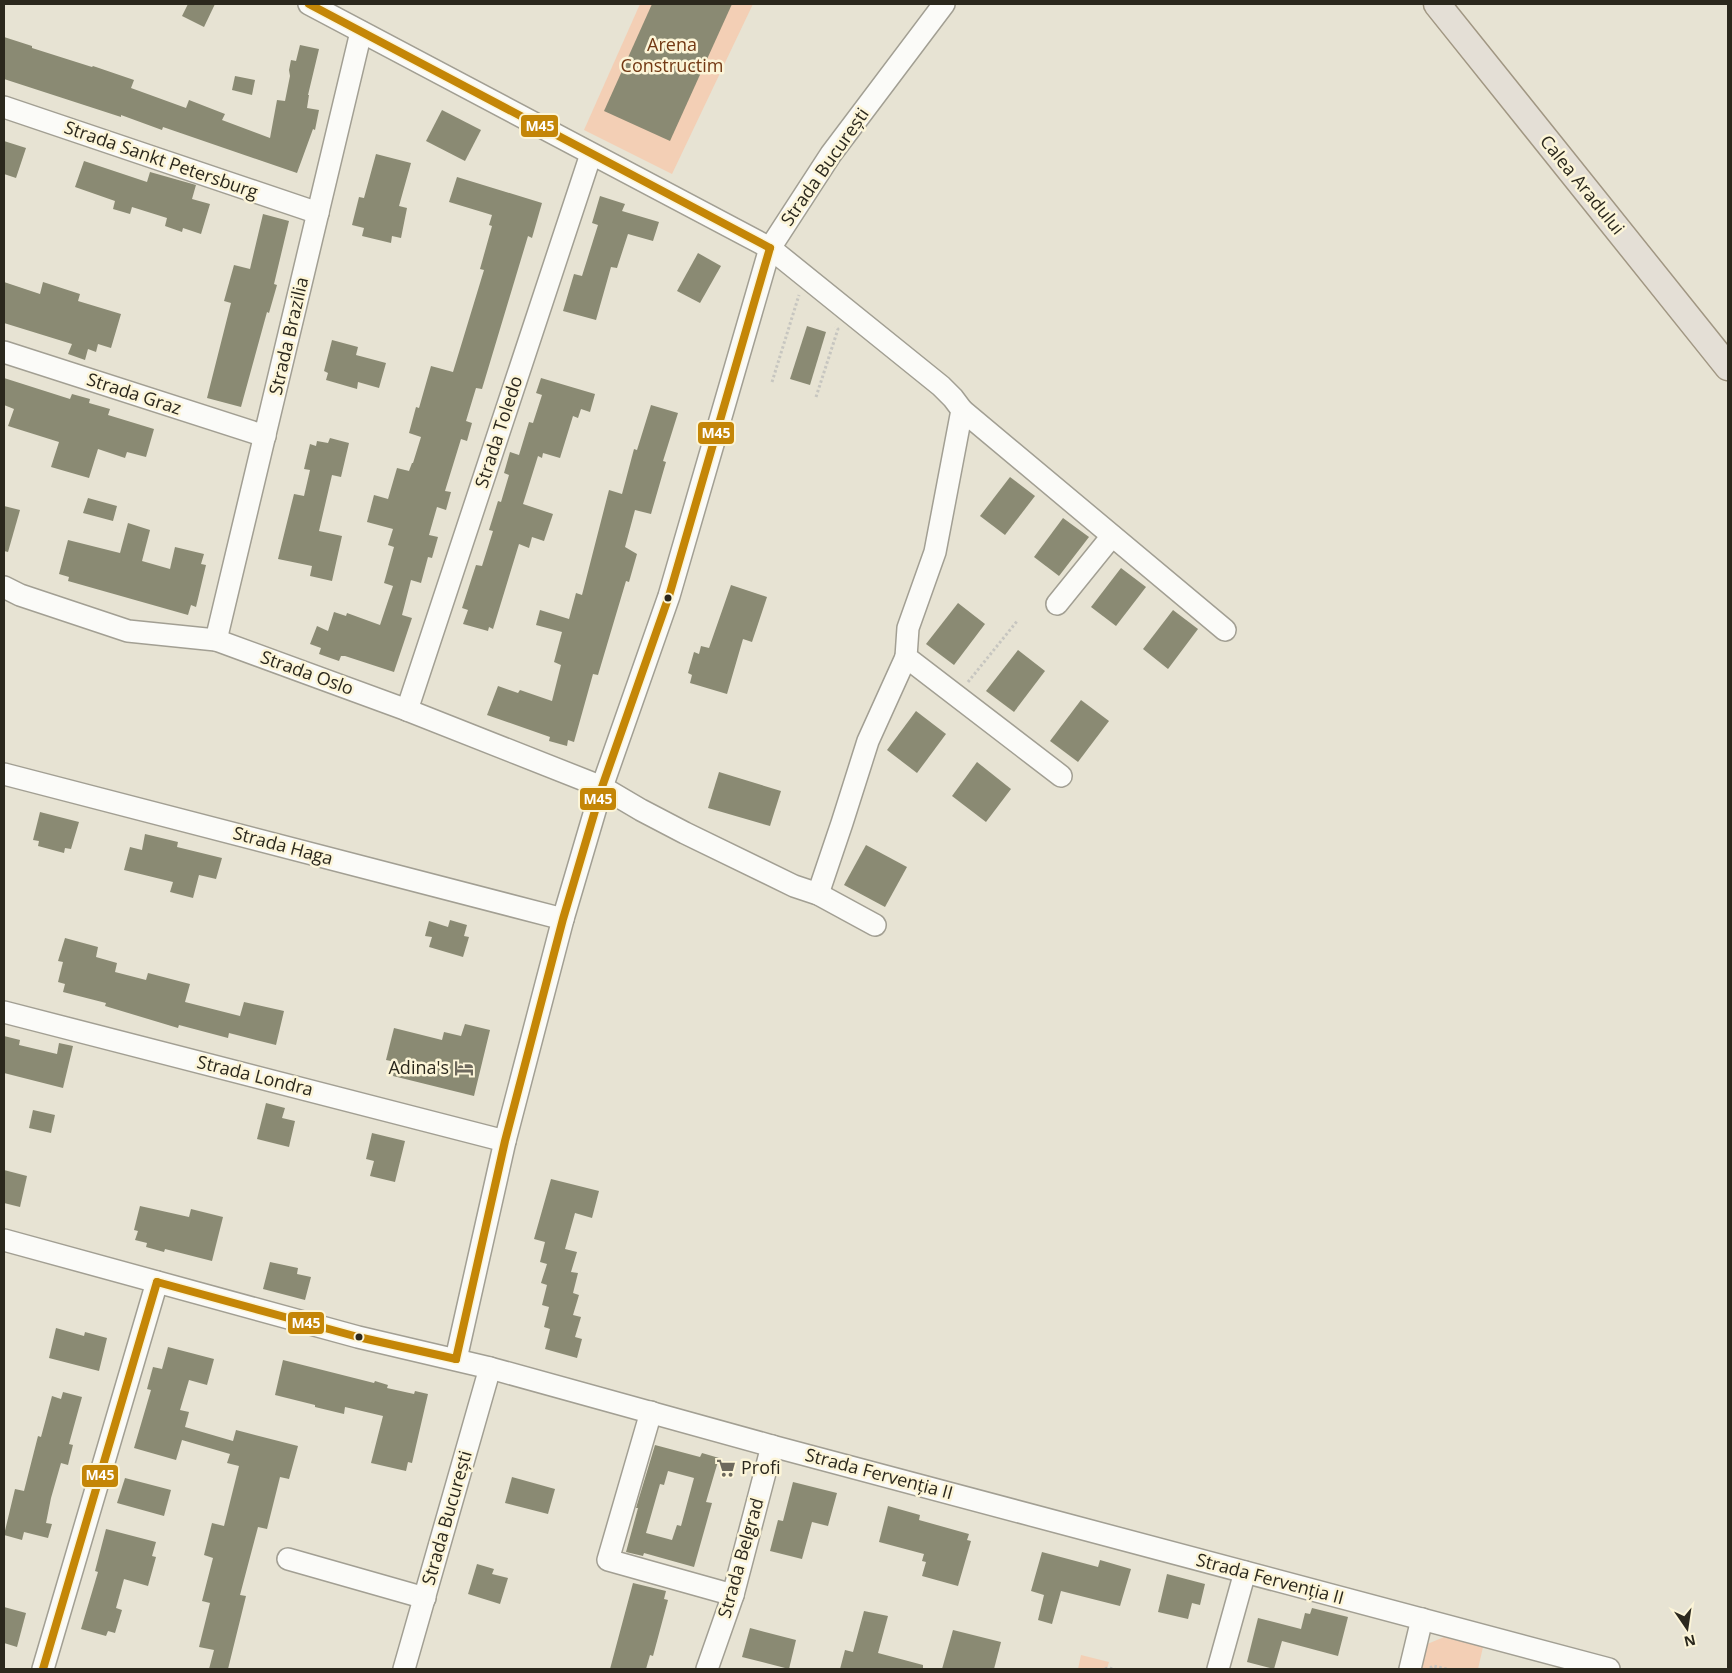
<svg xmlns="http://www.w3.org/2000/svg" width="1732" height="1673" viewBox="0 0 1732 1673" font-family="'Open Sans',sans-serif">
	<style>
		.green { fill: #f3cfb5 }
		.building { fill: #8a8a73; fill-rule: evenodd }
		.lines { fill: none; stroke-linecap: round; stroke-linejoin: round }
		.minor-casing { stroke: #a29f93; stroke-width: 24 }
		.major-casing { stroke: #a19783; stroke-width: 29 }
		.path { stroke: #c7c6c0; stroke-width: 3; stroke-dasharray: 2.5 2.5; stroke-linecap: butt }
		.minor { stroke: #fbfbf8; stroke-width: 21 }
		.major { stroke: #e4dfd6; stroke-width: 26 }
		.bus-1-casing { stroke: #fcf5d8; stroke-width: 11 }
		.bus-1 { stroke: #c48607; stroke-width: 8 }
		.bus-dot { fill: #2b281d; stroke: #fcf5d8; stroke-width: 2 }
		.labels { text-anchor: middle; stroke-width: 5; stroke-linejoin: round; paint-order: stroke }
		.park-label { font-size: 18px; fill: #733914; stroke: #fcf5d8 }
		.street-label { font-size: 18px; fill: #2b281d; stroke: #fcf5d8 }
		.poi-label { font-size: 18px; fill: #2b281d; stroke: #fcf5d8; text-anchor: end }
		.line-badge { stroke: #fcf5d8; stroke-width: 2 }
		.badge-label { font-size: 14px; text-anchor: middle; font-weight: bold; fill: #fff }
	</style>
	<rect width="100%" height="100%" fill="#e7e3d3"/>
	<g class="green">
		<path d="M 640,4 L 753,4 L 672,174 L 584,130 Z"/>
		<path d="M 1444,1637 L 1483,1647 L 1478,1669 L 1419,1669 L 1425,1645 Z"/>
		<path d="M 1081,1655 L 1109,1662 L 1107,1669 L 1078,1669 Z"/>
	</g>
	<g class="building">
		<path d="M 188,4 L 215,4 L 204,27 L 182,16 Z"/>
		<path d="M 652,4 L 732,4 L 670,141 L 604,111 Z"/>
		<path d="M 4,37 L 32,46 L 32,48 L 92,67 L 93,66 L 134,80 L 131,88 L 186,108 L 189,100 L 225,114 L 222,120 L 270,138 L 277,100 L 285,101 L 290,76 L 289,70 L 291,60 L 296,61 L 300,45 L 319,49 L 308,95 L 309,95 L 307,108 L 319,110 L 315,130 L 313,129 L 297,173 L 163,127 L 162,130 L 121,115 L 121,117 L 4,79 Z"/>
		<path d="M 235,76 L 255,80 L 252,95 L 232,90 Z"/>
		<path d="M 442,110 L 481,130 L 465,161 L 426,141 Z"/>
		<path d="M 4,141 L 26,148 L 16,178 L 4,174 Z"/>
		<path d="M 376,154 L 411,163 L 399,206 L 407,208 L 401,238 L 392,236 L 391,243 L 362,236 L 364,228 L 352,225 L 359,197 L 364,198 Z"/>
		<path d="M 84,161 L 147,182 L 150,172 L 196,185 L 192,199 L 210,204 L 201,234 L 183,228 L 182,232 L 165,226 L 167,218 L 132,207 L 130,214 L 113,209 L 115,201 L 75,187 Z"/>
		<path d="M 457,177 L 542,203 L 532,238 L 528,236 L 482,389 L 476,388 L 466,421 L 472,423 L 467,441 L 461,439 L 445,491 L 451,492 L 446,510 L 437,507 L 429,535 L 438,537 L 432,558 L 428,557 L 421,583 L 411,580 L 402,615 L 412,618 L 394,672 L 345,656 L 341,656 L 339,661 L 319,654 L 321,648 L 310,644 L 317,626 L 328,631 L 334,612 L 346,616 L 347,613 L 380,625 L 393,586 L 384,583 L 394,547 L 388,545 L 393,529 L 367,522 L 374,495 L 388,499 L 397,468 L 409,471 L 412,463 L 413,463 L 421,437 L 409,433 L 416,407 L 419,408 L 431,366 L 453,372 L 484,270 L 480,269 L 492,226 L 489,225 L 492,215 L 449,202 Z"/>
		<path d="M 600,196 L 625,204 L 622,211 L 659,222 L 653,241 L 628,234 L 617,268 L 611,267 L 596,320 L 563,311 L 574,274 L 582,276 L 598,225 L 592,223 Z"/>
		<path d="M 263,214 L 289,221 L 274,284 L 277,285 L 269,313 L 267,312 L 241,407 L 207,398 L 231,303 L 224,301 L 234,265 L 250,269 Z"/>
		<path d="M 698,253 L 721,266 L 700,303 L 677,291 Z"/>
		<path d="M 4,282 L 40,294 L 43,282 L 80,294 L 78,301 L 121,314 L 111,348 L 98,344 L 96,352 L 88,349 L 85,360 L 68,354 L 72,344 L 4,323 Z"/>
		<path d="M 807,326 L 826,332 L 810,385 L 790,379 Z"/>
		<path d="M 332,340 L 358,347 L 356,355 L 386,363 L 379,388 L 358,382 L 357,389 L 326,380 L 328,373 L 324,371 Z"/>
		<path d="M 4,378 L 70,399 L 72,394 L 90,399 L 89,403 L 110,409 L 108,415 L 154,429 L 146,457 L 127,452 L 125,458 L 98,449 L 89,478 L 51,467 L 59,442 L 8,426 L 14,409 L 4,405 Z"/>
		<path d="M 541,378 L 595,394 L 590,412 L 581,409 L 578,418 L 573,416 L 560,458 L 543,453 L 542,458 L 538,456 L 523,504 L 553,514 L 544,541 L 532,537 L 529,548 L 519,544 L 493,629 L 489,627 L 488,631 L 463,624 L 468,610 L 462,608 L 476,565 L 482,566 L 493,531 L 489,530 L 498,501 L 501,502 L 509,475 L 504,473 L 510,452 L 519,455 L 529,422 L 533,423 L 542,395 L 536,393 Z"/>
		<path d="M 651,405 L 678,413 L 663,461 L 666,462 L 651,514 L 635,510 L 625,547 L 637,554 L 629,582 L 626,581 L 598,675 L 593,674 L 574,742 L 568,740 L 567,746 L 549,741 L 550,737 L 487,715 L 498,686 L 518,693 L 520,690 L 552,701 L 561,665 L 554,662 L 562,632 L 536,625 L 540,610 L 569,619 L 576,593 L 582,595 L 609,490 L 622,494 L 634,449 L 637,450 Z"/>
		<path d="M 330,438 L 349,443 L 341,477 L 332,475 L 319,531 L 342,536 L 332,581 L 310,576 L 312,566 L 278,559 L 294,494 L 304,496 L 310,470 L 304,469 L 310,444 L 316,446 L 317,441 L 328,443 Z"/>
		<path d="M 1010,477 L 1035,496 L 1005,535 L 980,516 Z"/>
		<path d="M 88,498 L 117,506 L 113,521 L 83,513 Z"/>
		<path d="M 4,506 L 20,510 L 8,552 L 4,551 Z"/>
		<path d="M 1063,518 L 1089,537 L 1059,576 L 1034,557 Z"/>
		<path d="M 128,523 L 150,530 L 142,561 L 170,569 L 175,547 L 204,554 L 201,564 L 206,565 L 196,607 L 191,605 L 188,615 L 68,581 L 69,577 L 59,574 L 68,540 L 120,553 Z"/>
		<path d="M 1121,568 L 1146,587 L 1116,626 L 1091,607 Z"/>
		<path d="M 731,585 L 767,597 L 752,642 L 743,639 L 727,694 L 690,683 L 692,675 L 688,673 L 694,652 L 699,654 L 701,646 L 709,648 Z"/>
		<path d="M 958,603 L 985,624 L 954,665 L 926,644 Z"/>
		<path d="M 1173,610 L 1198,629 L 1168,669 L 1143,649 Z"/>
		<path d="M 1018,650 L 1045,671 L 1014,712 L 986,691 Z"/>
		<path d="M 1081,700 L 1109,721 L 1078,762 L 1050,741 Z"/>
		<path d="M 916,711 L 946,734 L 917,773 L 887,750 Z"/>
		<path d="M 977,762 L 1011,789 L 986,822 L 952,796 Z"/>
		<path d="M 719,772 L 781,791 L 770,826 L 708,808 Z"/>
		<path d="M 40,812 L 79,822 L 71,849 L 65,848 L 64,853 L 38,846 L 39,841 L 33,840 Z"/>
		<path d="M 145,834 L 178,842 L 177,847 L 222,858 L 216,879 L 199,875 L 193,898 L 170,892 L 173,882 L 124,870 L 130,847 L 142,850 Z"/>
		<path d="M 866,845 L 907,867 L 885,907 L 844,885 Z"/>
		<path d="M 450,920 L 467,925 L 464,936 L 469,937 L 463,957 L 429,947 L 432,937 L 425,936 L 429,921 L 448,927 Z"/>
		<path d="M 65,938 L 98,947 L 96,957 L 117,963 L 115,972 L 146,980 L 148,973 L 190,984 L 185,1002 L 240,1016 L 244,1002 L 284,1011 L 276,1045 L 229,1033 L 228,1038 L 179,1025 L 178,1028 L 105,1006 L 106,1003 L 63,992 L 65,984 L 58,982 L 63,962 L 58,961 Z"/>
		<path d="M 465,1024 L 490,1030 L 474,1096 L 393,1076 L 396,1062 L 386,1060 L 394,1028 L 442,1040 L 444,1032 L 461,1036 Z"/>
		<path d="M 4,1036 L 20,1040 L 19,1045 L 57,1054 L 59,1043 L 73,1046 L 63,1088 L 4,1073 Z"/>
		<path d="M 266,1103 L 285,1108 L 282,1118 L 295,1121 L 289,1147 L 257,1139 Z"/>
		<path d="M 33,1110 L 55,1115 L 51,1133 L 29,1128 Z"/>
		<path d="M 372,1133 L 405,1141 L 395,1182 L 370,1176 L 374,1161 L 366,1159 Z"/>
		<path d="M 4,1170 L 27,1176 L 20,1207 L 4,1203 Z"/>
		<path d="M 551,1179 L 599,1191 L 592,1218 L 575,1213 L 565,1249 L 577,1252 L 571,1272 L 578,1273 L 573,1293 L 579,1295 L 573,1315 L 581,1317 L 575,1337 L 582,1339 L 577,1358 L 545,1349 L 550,1329 L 544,1327 L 549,1307 L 542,1305 L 547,1285 L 541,1283 L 547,1264 L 540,1262 L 545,1242 L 534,1239 Z"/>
		<path d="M 140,1206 L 189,1217 L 191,1209 L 223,1217 L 212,1261 L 165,1249 L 164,1252 L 146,1247 L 147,1243 L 135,1240 L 138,1231 L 134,1230 Z"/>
		<path d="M 270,1262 L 298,1268 L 297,1274 L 311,1277 L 305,1300 L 263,1289 Z"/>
		<path d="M 56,1328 L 84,1336 L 85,1332 L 107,1338 L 99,1371 L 49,1358 Z"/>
		<path d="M 168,1347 L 214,1359 L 207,1385 L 189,1380 L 180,1410 L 189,1412 L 185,1427 L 233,1441 L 236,1430 L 298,1446 L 289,1479 L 280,1477 L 267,1529 L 258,1527 L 240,1595 L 246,1596 L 228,1669 L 209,1669 L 214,1650 L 199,1647 L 210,1603 L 202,1601 L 213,1558 L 204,1555 L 212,1523 L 224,1526 L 239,1466 L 227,1463 L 230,1454 L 182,1440 L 176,1460 L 134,1448 L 151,1390 L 147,1389 L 153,1367 L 162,1369 Z"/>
		<path d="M 283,1360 L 374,1383 L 375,1381 L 388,1385 L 387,1388 L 414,1394 L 415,1391 L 428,1394 L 412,1463 L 408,1462 L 406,1471 L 371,1463 L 383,1416 L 345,1407 L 344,1414 L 315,1407 L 315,1405 L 275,1395 Z"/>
		<path d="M 63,1392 L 82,1397 L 69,1444 L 73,1445 L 68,1465 L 61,1463 L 51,1498 L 46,1523 L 52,1524 L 48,1538 L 24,1532 L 22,1540 L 4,1535 L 15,1489 L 24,1491 L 38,1436 L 41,1437 L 52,1396 L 61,1399 Z"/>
		<path d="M 655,1445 L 700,1457 L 702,1453 L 719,1458 L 706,1502 L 712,1503 L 694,1567 L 644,1553 L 643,1556 L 626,1552 L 638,1508 L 636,1508 ZM 668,1471 L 694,1478 L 681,1526 L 677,1525 L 672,1540 L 646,1533 L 660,1484 L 664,1485 Z"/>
		<path d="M 512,1477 L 555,1489 L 548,1514 L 505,1503 Z"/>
		<path d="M 125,1478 L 171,1490 L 164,1516 L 117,1503 Z"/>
		<path d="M 793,1482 L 837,1493 L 828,1526 L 812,1522 L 802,1559 L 770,1551 L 778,1520 L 783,1521 Z"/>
		<path d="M 888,1506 L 920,1515 L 919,1520 L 969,1534 L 967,1540 L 971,1541 L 958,1586 L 922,1576 L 926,1562 L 922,1561 L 924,1554 L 879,1542 Z"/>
		<path d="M 106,1529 L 156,1542 L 152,1556 L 156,1557 L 148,1586 L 124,1579 L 116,1608 L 122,1610 L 115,1633 L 108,1631 L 106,1636 L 81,1629 L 98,1572 L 95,1571 Z"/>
		<path d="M 1042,1552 L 1098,1567 L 1100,1560 L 1131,1569 L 1120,1606 L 1061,1591 L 1052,1624 L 1038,1620 L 1044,1595 L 1031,1591 Z"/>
		<path d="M 477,1564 L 494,1569 L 492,1574 L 508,1578 L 500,1604 L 468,1594 Z"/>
		<path d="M 1167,1574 L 1205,1584 L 1200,1605 L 1192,1603 L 1188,1619 L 1158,1612 Z"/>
		<path d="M 633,1583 L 666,1591 L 664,1599 L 668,1600 L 653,1656 L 650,1655 L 646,1669 L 610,1669 Z"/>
		<path d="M 4,1607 L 26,1613 L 17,1647 L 4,1643 Z"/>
		<path d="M 1312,1608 L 1348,1617 L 1338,1656 L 1282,1641 L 1274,1669 L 1247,1662 L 1258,1618 L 1301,1629 L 1305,1613 L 1310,1614 Z"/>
		<path d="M 864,1611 L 888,1616 L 878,1653 L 923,1665 L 923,1669 L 840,1669 L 845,1650 L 853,1652 Z"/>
		<path d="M 750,1628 L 796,1640 L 789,1669 L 742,1657 Z"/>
		<path d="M 953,1630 L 1001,1642 L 994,1669 L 942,1669 Z"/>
	</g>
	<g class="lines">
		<g class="minor-casing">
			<g id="minor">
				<path d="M 309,4 L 770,248 L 941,386 L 953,398 L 962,410 L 935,552 L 908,628 L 906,657 L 1061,776"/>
				<path d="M 4,107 L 318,213"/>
				<path d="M 4,352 L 265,436"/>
				<path d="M 962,410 L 1225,630"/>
				<path d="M 4,587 L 20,595 L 128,631 L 216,640 L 407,710 L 602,787 L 641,810 L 685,833 L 794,886 L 818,894 L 875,925"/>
				<path d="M 1057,604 L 1112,536"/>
				<path d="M 216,640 L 361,32"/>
				<path d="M 407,710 L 591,154"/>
				<path d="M 4,774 L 563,919"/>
				<path d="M 818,894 L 842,823 L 868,741 L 906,657"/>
				<path d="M 4,1012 L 505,1141"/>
				<path d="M 4,1240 L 358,1337 L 490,1368 L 772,1446 L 1609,1669"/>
				<path d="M 456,1359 L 505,1141 L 563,919 L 602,787 L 669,596 L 770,248 L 831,154 L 944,4"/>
				<path d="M 651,1412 L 608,1560 L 733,1595"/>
				<path d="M 288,1559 L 425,1598"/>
				<path d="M 43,1669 L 157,1282"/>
				<path d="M 404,1669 L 490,1368"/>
				<path d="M 707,1669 L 733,1595 L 772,1446"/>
				<path d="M 1218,1669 L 1245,1572"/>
				<path d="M 1410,1669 L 1422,1619"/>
			</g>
		</g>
		<g class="major-casing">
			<path id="major" d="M 1437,4 L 1728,367"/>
		</g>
		<g class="path">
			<path d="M 772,382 L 799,295"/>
			<path d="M 816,397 L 838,329 L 835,327"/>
			<path d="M 968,682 L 1018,620"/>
			<path d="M 1430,1668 L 1433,1666 L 1447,1669"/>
			<path d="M 1105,1669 L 1108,1668 L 1115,1669"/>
		</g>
		<use href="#minor" class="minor"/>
		<use href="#major" class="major"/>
		<g class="bus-1-casing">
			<g id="bus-1">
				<path d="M 309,4 L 770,248"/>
				<path d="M 157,1282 L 358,1337 L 456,1359"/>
				<path d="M 456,1359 L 505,1141 L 563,919 L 602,787 L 669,596 L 770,248"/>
				<path d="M 43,1669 L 157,1282"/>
			</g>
		</g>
		<use href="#bus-1" class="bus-1"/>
	</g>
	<defs>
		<g id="hotel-bare" transform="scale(1.5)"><path d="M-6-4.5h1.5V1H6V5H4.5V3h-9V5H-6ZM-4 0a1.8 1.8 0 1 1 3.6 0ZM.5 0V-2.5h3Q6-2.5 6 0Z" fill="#6d695d" stroke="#fcf5d8" stroke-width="2.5" paint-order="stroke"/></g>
		<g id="supermarket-bare" transform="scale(1.5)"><path d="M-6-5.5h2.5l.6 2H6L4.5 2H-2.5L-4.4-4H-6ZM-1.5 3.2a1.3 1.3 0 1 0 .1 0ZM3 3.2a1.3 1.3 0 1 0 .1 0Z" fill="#6d695d" stroke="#fcf5d8" stroke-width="2.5" paint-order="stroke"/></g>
	</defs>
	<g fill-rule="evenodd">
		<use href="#hotel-bare" x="464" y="1068"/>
		<use href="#supermarket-bare" x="726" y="1468"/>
	</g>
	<g class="bus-dot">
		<circle cx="668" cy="598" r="4.5"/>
		<circle cx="359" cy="1337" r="4.5"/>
	</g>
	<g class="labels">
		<g class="park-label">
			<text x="672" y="51">Arena<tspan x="672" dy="21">Constructim</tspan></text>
		</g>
		<g class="street-label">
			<text transform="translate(161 160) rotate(19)" y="6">Strada Sankt Petersburg</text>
			<text transform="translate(825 167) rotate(-55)" y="6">Strada București</text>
			<text transform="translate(1582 185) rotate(51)" y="6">Calea Aradului</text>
			<text transform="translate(289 336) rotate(-77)" y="6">Strada Brazilia</text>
			<text transform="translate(134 394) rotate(18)" y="6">Strada Graz</text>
			<text transform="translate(499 432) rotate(-72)" y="6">Strada Toledo</text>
			<text transform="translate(307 673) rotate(20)" y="6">Strada Oslo</text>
			<text transform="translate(283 846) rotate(15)" y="6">Strada Haga</text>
			<text transform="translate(255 1076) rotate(14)" y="6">Strada Londra</text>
			<text transform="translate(879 1474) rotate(15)" y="6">Strada Fervenția II</text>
			<text transform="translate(447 1518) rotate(-74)" y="6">Strada București</text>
			<text transform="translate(741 1558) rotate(-74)" y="6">Strada Belgrad</text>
			<text transform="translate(1270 1579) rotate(15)" y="6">Strada Fervenția II</text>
		</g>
		<g class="poi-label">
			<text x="449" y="1074">Adina's</text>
			<text x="741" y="1474" text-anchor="start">Profi</text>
		</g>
	</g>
	<g class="line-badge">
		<rect x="520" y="114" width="39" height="24" rx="5" fill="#c48607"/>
		<rect x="697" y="421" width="38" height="24" rx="5" fill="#c48607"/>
		<rect x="579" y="787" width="38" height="24" rx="5" fill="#c48607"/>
		<rect x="287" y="1311" width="38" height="24" rx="5" fill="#c48607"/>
		<rect x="81" y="1464" width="38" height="24" rx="5" fill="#c48607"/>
	</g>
	<g class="badge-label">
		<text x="540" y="131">M45</text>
		<text x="716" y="438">M45</text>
		<text x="598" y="804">M45</text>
		<text x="306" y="1328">M45</text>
		<text x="100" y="1480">M45</text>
	</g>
	<rect width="1732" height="1673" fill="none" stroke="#2b281d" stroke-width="10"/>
	<g transform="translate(1687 1628) rotate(167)" stroke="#fcf5d8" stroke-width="4" paint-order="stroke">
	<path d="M0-4L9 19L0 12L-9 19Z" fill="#2b281d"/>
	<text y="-8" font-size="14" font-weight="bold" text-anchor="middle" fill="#2b281d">N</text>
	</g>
</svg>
